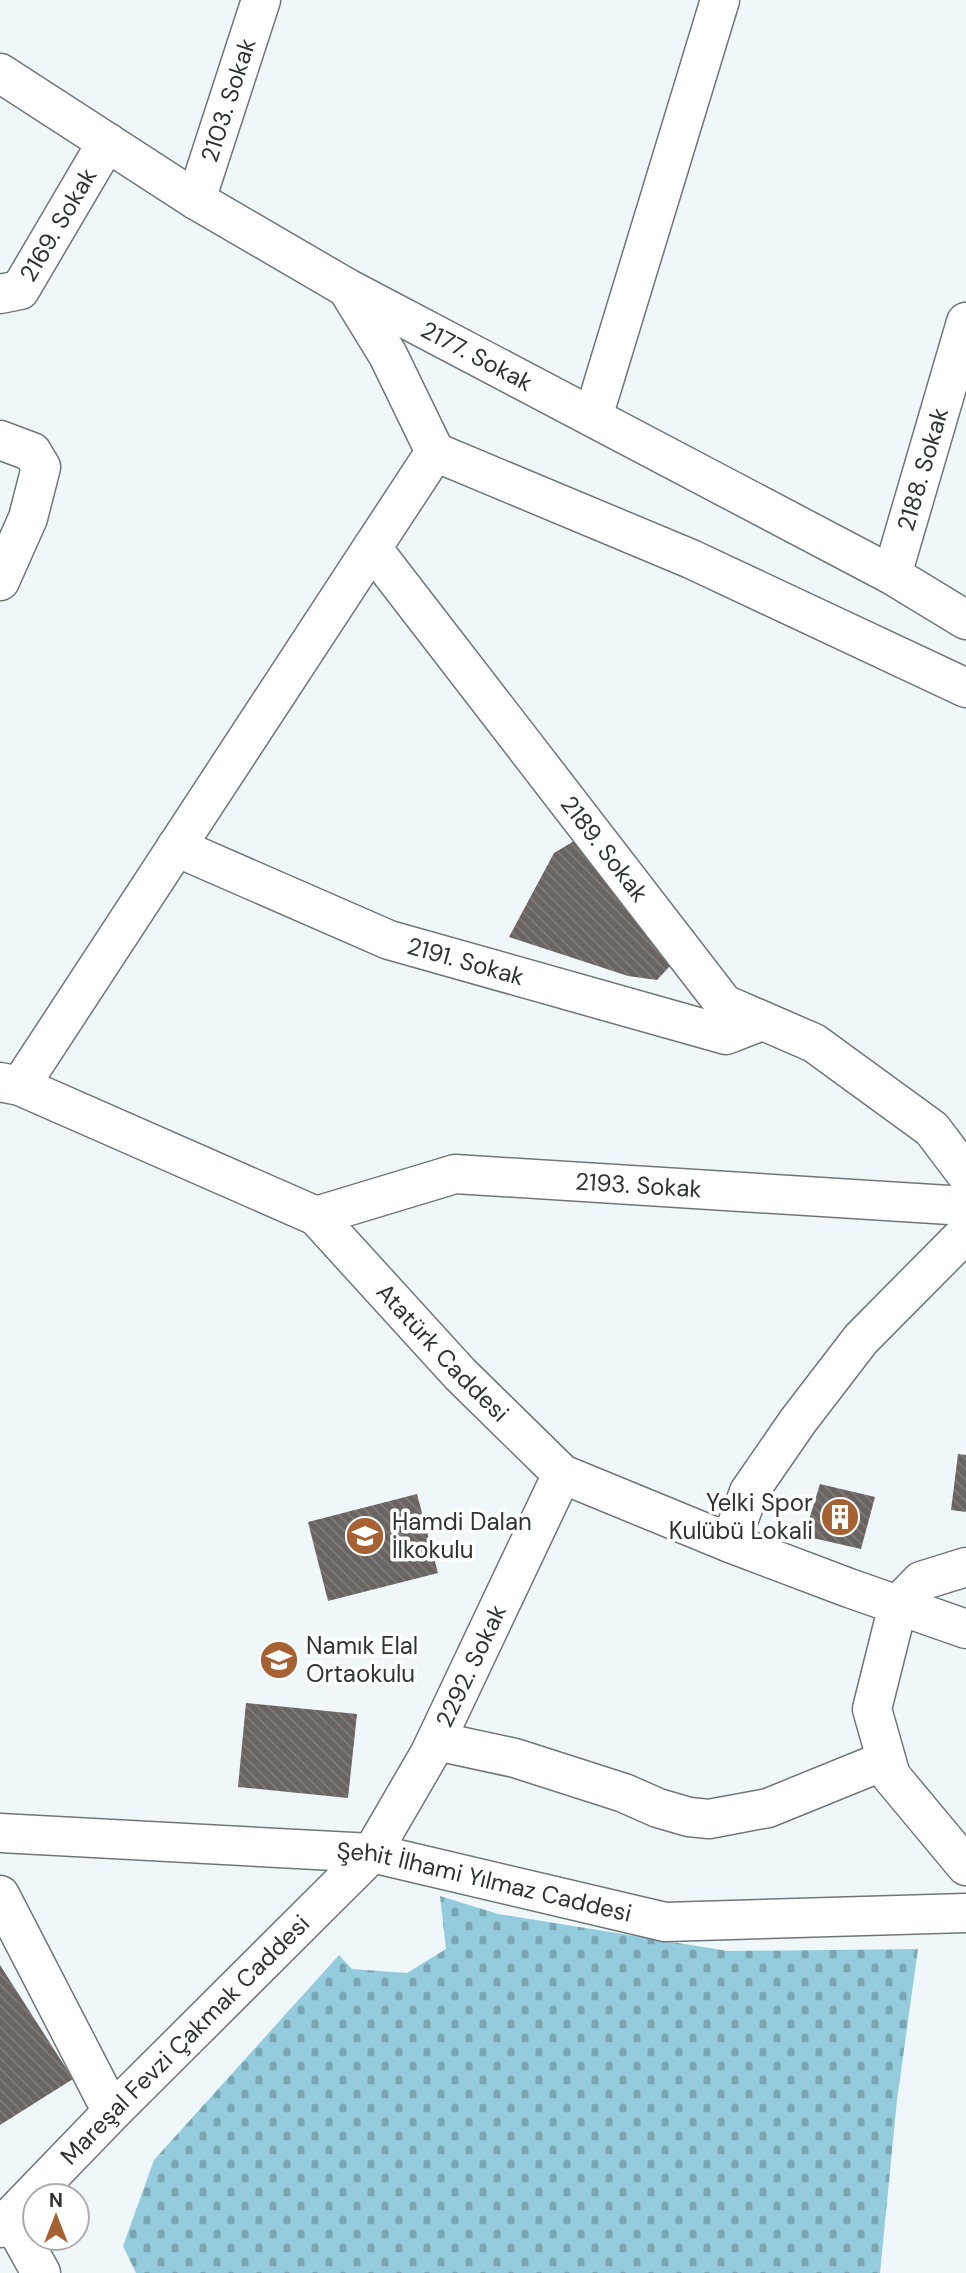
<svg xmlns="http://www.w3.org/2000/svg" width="966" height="2273" viewBox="0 0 966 2273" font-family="'DM Sans',sans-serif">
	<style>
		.cemetery { fill: url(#cemetery-stones) }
		.building { fill: url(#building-back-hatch) }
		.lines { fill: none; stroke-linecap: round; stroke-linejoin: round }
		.minor-casing { stroke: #707678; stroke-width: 41 }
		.minor { stroke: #fff; stroke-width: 38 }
		.labels { text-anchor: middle; stroke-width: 7; stroke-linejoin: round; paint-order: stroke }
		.street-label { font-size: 24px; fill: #303334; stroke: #fff }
		.poi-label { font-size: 24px; fill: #303334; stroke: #fff; text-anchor: start }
	</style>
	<defs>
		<pattern id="cemetery-stones" width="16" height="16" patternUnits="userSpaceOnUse" patternTransform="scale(1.75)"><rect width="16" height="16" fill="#95ccdd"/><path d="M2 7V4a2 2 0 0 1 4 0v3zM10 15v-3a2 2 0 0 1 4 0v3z" fill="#7aa6b4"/></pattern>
		<pattern id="building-back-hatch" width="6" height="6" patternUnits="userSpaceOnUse" patternTransform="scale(1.75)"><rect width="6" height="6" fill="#696461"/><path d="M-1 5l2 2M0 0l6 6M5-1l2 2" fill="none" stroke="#7f7c79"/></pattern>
	</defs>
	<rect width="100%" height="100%" fill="#f0f7fa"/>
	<path class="cemetery" d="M 440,1896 L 498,1914 L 728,1951 L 918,1949 L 897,2100 L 880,2273 L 136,2273 L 123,2246 L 154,2160 L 339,1955 L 352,1969 L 407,1973 L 446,1949 Z"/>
	<g class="building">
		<path d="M 574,841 L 670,966 L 657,980 L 628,976 L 509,937 L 554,853 Z"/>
		<path d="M 958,1454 L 966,1455 L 966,1512 L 951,1510 Z"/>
		<path d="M 820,1484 L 875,1497 L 861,1549 L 804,1536 Z"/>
		<path d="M 417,1494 L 438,1573 L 328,1601 L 308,1522 Z"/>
		<path d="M 246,1703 L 357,1714 L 348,1798 L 238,1787 Z"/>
		<path d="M 0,1965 L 73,2079 L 0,2125 Z"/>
	</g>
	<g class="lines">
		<g class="minor-casing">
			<g id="minor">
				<path id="s1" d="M 0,73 L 196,200 L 347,288 L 892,575 L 966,620"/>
				<path id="s2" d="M 196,200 L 261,0"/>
				<path d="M 348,290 L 388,355 L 435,452 L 691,559 L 966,688"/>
				<path id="s3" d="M 0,294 L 20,290 L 107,142"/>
				<path d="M 593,417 L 720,0"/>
				<path d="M 0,440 L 32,452 L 41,467 L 28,518 L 0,581"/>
				<path id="s4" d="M 435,452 L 372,548 L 724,1004 L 814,1043 L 932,1129 L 966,1174"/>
				<path id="s5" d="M 892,575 L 966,322"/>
				<path id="s6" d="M 176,847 L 389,940 L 726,1035 L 762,1021"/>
				<path id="s7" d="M 0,1082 L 20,1086 L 316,1216 L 460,1374 L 562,1474 L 730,1543 L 849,1588 L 966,1629"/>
				<path d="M 20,1086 L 372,548"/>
				<path id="s8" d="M 316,1216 L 455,1174 L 966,1206"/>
				<path d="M 730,1543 L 749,1492 L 798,1421 L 861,1339 L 966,1233"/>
				<path d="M 966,1567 L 921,1581 L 898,1605 L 872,1709 L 891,1776 L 966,1866"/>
				<path d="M 436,1741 L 515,1758 L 624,1793 L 658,1808 L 689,1817 L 709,1819 L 768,1808 L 886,1760"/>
				<path id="s9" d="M 0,1833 L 372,1853 L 665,1922 L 966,1913"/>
				<path d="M 0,1895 L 112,2112"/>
				<path d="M 10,2217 L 41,2273"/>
				<path id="s10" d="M 0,2228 L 112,2112 L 372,1853 L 430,1753 L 562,1474"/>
			</g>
		</g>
		<use href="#minor" class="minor"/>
	</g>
	<defs>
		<g id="building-disc" transform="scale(2.0125)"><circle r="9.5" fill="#a66233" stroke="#fff"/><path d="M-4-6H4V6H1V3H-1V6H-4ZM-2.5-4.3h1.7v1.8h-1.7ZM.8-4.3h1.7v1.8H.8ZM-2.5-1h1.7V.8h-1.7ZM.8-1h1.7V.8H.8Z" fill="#fff"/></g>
		<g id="school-disc" transform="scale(2.0125)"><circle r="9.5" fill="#a66233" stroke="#fff"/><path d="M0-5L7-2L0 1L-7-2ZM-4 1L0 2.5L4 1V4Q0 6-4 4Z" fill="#fff"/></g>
	</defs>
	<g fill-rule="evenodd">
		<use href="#building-disc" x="840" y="1517"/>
		<use href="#school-disc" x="365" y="1536"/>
		<use href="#school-disc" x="279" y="1660"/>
	</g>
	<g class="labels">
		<g class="street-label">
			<text dy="8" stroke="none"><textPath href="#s2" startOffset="105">2103. Sokak</textPath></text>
			<text dy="8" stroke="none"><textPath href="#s3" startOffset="96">2169. Sokak</textPath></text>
			<text dy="8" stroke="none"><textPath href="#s1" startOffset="555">2177. Sokak</textPath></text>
			<text dy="8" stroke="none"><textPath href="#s5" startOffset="110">2188. Sokak</textPath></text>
			<text dy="8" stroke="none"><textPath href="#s4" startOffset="495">2189. Sokak</textPath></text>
			<text dy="8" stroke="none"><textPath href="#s6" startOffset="312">2191. Sokak</textPath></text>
			<text dy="8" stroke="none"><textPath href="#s8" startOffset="329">2193. Sokak</textPath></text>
			<text dy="8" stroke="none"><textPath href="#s7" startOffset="530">Atatürk Caddesi</textPath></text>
			<text dy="8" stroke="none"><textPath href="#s10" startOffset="740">2292. Sokak</textPath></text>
			<text dy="8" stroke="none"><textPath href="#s9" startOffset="488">Şehit İlhami Yılmaz Caddesi</textPath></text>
			<text dy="8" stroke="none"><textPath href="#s10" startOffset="264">Mareşal Fevzi Çakmak Caddesi</textPath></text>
		</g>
		<g class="poi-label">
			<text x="813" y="1511" text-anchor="end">Yelki Spor<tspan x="813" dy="28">Kulübü Lokali</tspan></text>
			<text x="392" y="1530">Hamdi Dalan<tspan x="392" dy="28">İlkokulu</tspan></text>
			<text x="306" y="1654">Namık Elal<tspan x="306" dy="28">Ortaokulu</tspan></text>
		</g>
	</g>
	<g transform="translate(56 2217)"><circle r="33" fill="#ffffff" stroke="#acadae" stroke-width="2"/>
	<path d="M0-5L12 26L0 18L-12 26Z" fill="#a66233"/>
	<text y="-10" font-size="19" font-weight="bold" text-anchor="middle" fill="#303334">N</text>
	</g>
</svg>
